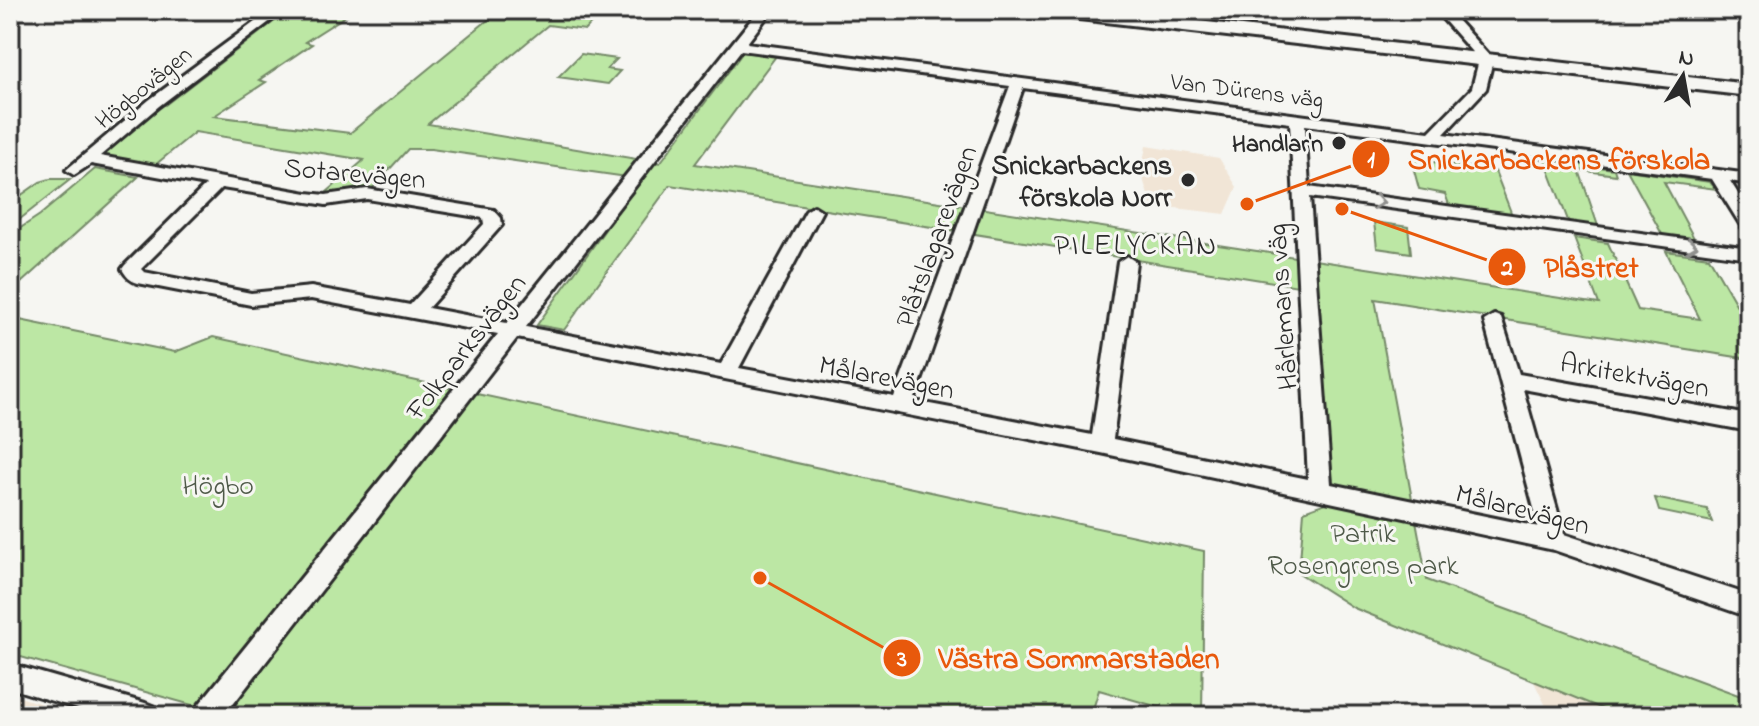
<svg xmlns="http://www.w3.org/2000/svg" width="1759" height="726" viewBox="0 0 1759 726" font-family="'Indie Flower',sans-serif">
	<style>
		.built { fill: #f1e5d6 }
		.green { fill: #bce7a4; stroke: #748968; stroke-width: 2 }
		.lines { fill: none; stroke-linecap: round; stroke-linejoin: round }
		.street-casing { stroke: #2b2b2b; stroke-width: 6 }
		.secondary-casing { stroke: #2b2b2b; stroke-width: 6 }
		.street { fill: #f6f6f2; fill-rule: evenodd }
		.secondary { fill: #f6f6f2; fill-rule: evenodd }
		.oneway { stroke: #90908e }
		.poi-dot { fill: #2b2b2b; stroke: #f6f6f2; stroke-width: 3 }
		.labels { text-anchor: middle; stroke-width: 6; stroke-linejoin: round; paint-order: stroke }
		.far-street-label { font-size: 24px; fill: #2b2b2b; stroke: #f6f6f2 }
		.far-poi-label { font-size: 24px; font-weight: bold; fill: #2b2b2b; stroke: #f6f6f2; text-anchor: end }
		.poi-label { font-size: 28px; font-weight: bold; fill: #2b2b2b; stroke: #f6f6f2; text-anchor: end }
		.street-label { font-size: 28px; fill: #2b2b2b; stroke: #f6f6f2 }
		.park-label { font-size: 28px; fill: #4f5a49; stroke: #f6f6f2 }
		.neighbourhood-label { font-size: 30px; letter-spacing: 2px; fill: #2b2b2b; stroke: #f6f6f2 }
		.leader { fill: none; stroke: #e8590c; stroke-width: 3 }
		.callout-dot { fill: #e8590c; stroke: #f6f6f2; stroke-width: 3 }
		.mark-label { font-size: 24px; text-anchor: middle; font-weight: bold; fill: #fff }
		.callout-label { font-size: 30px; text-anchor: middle; font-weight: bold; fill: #e8590c; stroke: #f6f6f2; stroke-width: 6; stroke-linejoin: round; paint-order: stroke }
	</style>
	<rect width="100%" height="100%" fill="#f6f6f2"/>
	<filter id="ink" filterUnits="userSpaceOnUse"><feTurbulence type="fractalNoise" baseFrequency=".0125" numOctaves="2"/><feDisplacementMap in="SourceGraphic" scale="16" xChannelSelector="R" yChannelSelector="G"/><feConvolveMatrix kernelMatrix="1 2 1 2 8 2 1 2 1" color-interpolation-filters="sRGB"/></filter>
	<g filter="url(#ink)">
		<g class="built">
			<path d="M 1146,146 L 1219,158 L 1237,187 L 1225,214 L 1151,205 L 1141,172 Z"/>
			<path d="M 1533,680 L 1620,716 L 1551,716 Z"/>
			<path d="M 10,694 L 80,716 L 10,716 Z"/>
		</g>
		<g class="green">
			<path d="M 289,10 L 352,12 L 305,42 L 312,44 L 259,80 L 266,82 L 214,116 L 350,133 L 500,10 L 537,10 L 597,17 L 585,30 L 548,25 L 428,124 L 660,163 L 743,52 L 776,56 L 695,164 L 1599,304 L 1574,238 L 1608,243 L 1638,310 L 1700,319 L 1666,251 L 1709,257 L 1749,327 L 1749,359 L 1375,299 L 1427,580 L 1749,699 L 1749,716 L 1620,716 L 1354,608 L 1299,573 L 1304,511 L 1334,500 L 1317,289 L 670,185 L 564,330 L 537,325 L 641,179 L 431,149 L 408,149 L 367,194 L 319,199 L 364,160 L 195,132 L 149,170 L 89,159 L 154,103 L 165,105 Z"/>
			<path d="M 581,54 L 617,59 L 607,69 L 620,71 L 608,84 L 558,77 Z"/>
			<path d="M 1411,159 L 1495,171 L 1512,215 L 1450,207 L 1445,194 L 1419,189 Z"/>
			<path d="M 1545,160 L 1614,169 L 1616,175 L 1579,170 L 1598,226 L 1569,223 Z"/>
			<path d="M 95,169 L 138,177 L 10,293 L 10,235 L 40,215 Z"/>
			<path d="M 1627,170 L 1710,182 L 1716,189 L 1664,182 L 1695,240 L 1663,236 Z"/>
			<path d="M 50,179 L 71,179 L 10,227 L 10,203 L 40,182 Z"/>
			<path d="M 1374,222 L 1408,227 L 1411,253 L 1377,248 Z"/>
			<path d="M 10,318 L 175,352 L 213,337 L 1204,551 L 1202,716 L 1190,716 L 1099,690 L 1093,709 L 1100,716 L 231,716 L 10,654 Z"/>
			<path d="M 1655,498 L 1707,509 L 1712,522 L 1659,511 Z"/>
		</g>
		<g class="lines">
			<g class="street-casing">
				<g id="street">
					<path d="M 271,10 L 285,10 L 159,106 L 100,156 L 307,193 L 326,195 L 367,189 L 494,210 L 501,218 L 502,225 L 428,308 L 507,323 L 759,10 L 772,10 L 747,43 L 1429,132 L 1472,88 L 1479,60 L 1435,10 L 1448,10 L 1493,60 L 1486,89 L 1444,134 L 1749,174 L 1749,184 L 1730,181 L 1749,211 L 1749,230 L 1743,229 L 1712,179 L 1305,125 L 1309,187 L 1749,248 L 1749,258 L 1310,197 L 1331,484 L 1539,527 L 1484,321 L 1494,315 L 1501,317 L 1519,374 L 1749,415 L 1749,431 L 1523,389 L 1564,534 L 1749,595 L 1749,617 L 1554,550 L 1101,453 L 517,338 L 224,716 L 193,716 L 197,707 L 498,334 L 311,299 L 251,305 L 138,283 C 130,281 126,276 122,269 L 125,265 L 206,185 L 91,164 L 74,175 L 66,170 L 149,100 ZM 741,50 L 1010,86 L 894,397 L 739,368 L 822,211 L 814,206 L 806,211 L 721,364 L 526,327 ZM 1023,88 L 1290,123 L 1308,479 L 1113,439 L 1136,262 L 1127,256 L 1118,262 L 1092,435 L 914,401 ZM 222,188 L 326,205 L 367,199 L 483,218 L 484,224 L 410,305 L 311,287 L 251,293 L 144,272 L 141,269 Z"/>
					<path d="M 1706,10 L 1749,10 L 1749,17 L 1712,14 Z"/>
					<path d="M 10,664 L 145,703 L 155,707 L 159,716 L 101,716 L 10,688 Z"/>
				</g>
			</g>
			<g class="secondary-casing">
				<path id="secondary" d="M 1044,10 L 1102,10 L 1749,84 L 1749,96 L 1053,16 Z"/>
			</g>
			<use href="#street" class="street"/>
			<use href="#secondary" class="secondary"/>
		</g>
		<defs><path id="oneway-chevron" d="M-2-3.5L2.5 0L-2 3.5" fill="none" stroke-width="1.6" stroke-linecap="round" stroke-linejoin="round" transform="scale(2)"/></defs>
		<g class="oneway">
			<use href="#oneway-chevron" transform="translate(1379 202) rotate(9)"/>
			<use href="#oneway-chevron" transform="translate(1692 246) rotate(7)"/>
		</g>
	</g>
	<g class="poi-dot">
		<circle cx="1339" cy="143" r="8"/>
		<circle cx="1188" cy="180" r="8"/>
	</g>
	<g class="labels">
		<g class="far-street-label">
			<text transform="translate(143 87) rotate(-39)" y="8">Högbovägen</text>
			<text transform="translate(1247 90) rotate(7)" y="8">Van Dürens väg</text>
		</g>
		<g class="far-poi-label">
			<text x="1323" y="151">Handlar'n</text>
		</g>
		<g class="poi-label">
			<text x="1172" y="174">Snickarbackens<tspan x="1172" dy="32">förskola Norr</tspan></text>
		</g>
		<g class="street-label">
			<text transform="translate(355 172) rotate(5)" y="10">Sotarevägen</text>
			<text transform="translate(935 236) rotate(-70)" y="10">Plåtslagarevägen</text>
			<text transform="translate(1281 307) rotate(-94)" y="10">Hårlemans väg</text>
			<text transform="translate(465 346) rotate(-52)" y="10">Folkparksvägen</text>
			<text transform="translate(1635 374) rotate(10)" y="10">Arkitektvägen</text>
			<text transform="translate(887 376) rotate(11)" y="10">Målarevägen</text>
			<text transform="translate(1523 508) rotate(14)" y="10">Målarevägen</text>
		</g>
		<g class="park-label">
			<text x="218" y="494">Högbo</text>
			<text x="1363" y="542">Patrik<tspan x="1363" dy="32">Rosengrens park</tspan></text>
		</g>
		<g class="neighbourhood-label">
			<text x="1136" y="254">PILELYCKAN</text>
		</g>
	</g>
	<path class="leader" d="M1247 204L1371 159M1342 209L1507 267M760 578L902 658"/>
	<g class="callout-dot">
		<circle cx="1247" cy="204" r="8"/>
		<circle cx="1342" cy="209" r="8"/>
		<circle cx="760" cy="578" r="8"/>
		<circle cx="1371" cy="159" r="20"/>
		<circle cx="1507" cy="267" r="20"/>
		<circle cx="902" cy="658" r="20"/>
	</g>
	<g class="mark-label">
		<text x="1371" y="167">1</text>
		<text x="1507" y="275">2</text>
		<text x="902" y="666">3</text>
	</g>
	<g class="callout-label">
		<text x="1559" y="169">Snickarbackens förskola</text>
		<text x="1591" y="277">Plåstret</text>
		<text x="1079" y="668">Västra Sommarstaden</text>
	</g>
	<rect width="1759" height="726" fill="none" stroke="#f6f6f2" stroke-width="40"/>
	<rect x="20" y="20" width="1719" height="686" fill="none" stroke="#2b2b2b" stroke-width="3" filter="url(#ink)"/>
	<g transform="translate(1683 76) rotate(11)" stroke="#f6f6f2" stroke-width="6" paint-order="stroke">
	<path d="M0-6L14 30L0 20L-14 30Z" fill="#2b2b2b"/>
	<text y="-12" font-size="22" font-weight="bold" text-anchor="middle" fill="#2b2b2b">N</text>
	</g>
</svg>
